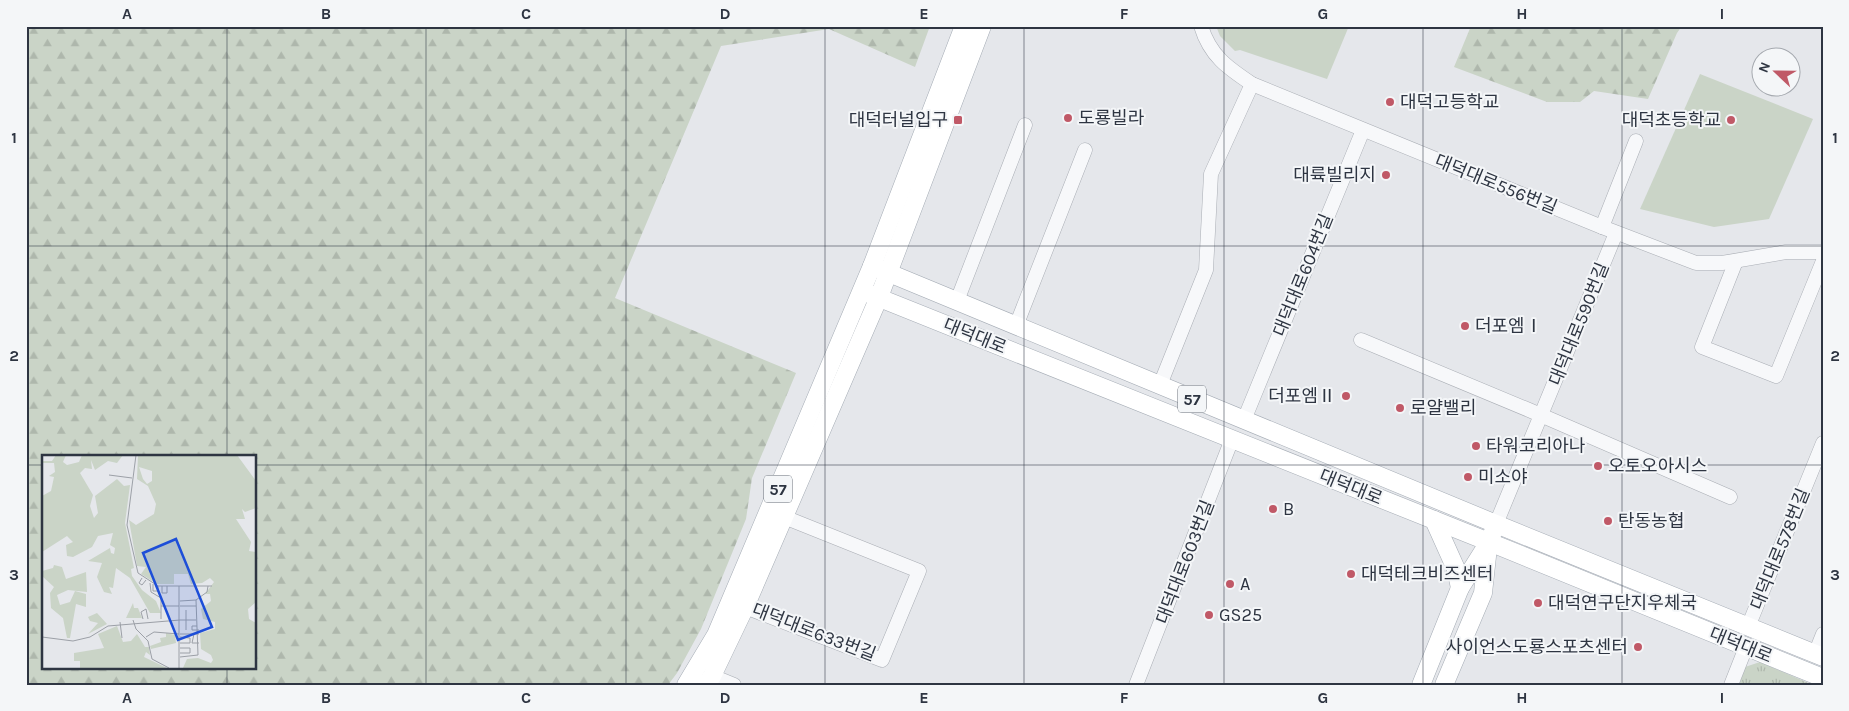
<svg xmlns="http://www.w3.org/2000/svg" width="1849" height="711" viewBox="0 0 1849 711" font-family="Karla,'Noto Sans KR',sans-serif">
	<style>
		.grass { fill: #cad4c7 }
		.forest { fill: url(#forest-firs); fill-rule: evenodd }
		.park { fill: url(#park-tufts) }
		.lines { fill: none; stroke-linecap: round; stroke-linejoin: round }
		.minor-casing { stroke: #aaaeb5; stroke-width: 15 }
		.major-casing { stroke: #a5acb5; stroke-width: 19 }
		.minor { stroke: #f7f8fa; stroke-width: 14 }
		.major { stroke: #fff; stroke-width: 18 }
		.grid { fill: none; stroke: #2e3542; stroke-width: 1; stroke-opacity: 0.55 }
		.poi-dot { fill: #c05967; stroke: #f4f6f8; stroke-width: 2 }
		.labels { text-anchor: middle; stroke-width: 4; stroke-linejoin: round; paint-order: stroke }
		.shield { fill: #f4f6f8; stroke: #696f79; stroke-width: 1 }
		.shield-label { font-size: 16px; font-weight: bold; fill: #2e3542 }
		.poi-label { font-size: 18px; fill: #2e3542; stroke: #f4f6f8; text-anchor: start }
		.street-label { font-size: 18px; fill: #2e3542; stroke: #f4f6f8 }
		.inset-road { fill: none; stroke: #9ca0a7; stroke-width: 1 }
		.view { fill: #1d4ed8; fill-opacity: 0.15; stroke: #1d4ed8; stroke-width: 2.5 }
		.inset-edge { fill: none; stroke: #2e3542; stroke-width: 2.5 }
		.neatline { fill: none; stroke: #2e3542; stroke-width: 2 }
		.grid-label { font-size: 16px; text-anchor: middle; font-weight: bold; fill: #2e3542 }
	</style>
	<defs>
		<pattern id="forest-firs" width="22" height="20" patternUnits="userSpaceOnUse" patternTransform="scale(1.25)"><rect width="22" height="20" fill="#cad4c7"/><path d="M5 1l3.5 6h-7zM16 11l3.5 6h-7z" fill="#aeb7ac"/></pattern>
		<pattern id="park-tufts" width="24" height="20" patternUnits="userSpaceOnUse" patternTransform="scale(1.25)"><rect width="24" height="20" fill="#cad4c7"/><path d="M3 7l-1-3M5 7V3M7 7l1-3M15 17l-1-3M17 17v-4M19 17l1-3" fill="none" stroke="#aeb7ac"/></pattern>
	</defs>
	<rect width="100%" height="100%" fill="#e5e7eb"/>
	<g class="grass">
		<path d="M 1216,26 L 1349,26 L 1327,79 L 1240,50 L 1235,51 L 1220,36 Z"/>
		<path d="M 1700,74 L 1813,119 L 1769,219 L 1714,227 L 1640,209 Z"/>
	</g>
	<g class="forest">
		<path d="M 26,26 L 930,26 L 915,67 L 829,29 L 721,46 L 615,298 L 796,373 L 752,478 L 746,519 L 701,629 L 677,673 L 668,685 L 26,685 ZM 44,456 L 255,456 L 255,667 L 44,667 Z"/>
		<path d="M 1471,26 L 1682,26 L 1677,33 L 1648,99 L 1594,91 L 1580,102 L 1547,102 L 1454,67 Z"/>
	</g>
	<path class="park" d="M 1760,662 L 1813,685 L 1739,685 L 1745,667 Z"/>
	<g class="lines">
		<g class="minor-casing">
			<g id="minor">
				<path d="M 1201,26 C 1210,56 1228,68 1252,84 L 1602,227 L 1696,263 L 1722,263 L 1786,252 L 1823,252"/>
				<path d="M 1602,227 L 1636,141"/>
				<path d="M 1736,261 L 1702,347 L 1776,376 L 1823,261"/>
				<path d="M 957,301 L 1025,125"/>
				<path d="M 1016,326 L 1085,150"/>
				<path d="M 1361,340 L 1529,410 L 1730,497"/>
				<path d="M 1160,385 L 1206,270 L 1211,174 L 1252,84"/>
				<path d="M 1244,420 L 1363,130"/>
				<path d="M 1496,524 L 1616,233"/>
				<path d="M 745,607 L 882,660 L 919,571 L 784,517"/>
				<path d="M 1748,627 L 1823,443"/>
				<path d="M 1815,654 L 1823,634"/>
				<path d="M 712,676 L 734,685"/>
				<path d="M 1136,685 L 1232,439"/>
				<path d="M 1731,685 L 1746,647"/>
			</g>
		</g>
		<g class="major-casing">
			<g id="major">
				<path d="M 872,266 L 1496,524 L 1823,657"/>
				<path d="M 862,291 L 1489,542 L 1823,678"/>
				<path d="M 1434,520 L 1456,569 L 1460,588"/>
				<path d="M 686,685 L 716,635 L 872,266 L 964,26"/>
				<path d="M 706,685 L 712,676 L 745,607 L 879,297 L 982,26"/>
				<path d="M 1421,685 L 1460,588 L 1489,542 L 1493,532"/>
				<path d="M 1444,685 L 1483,593 L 1488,547"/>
			</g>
		</g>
		<use href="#minor" class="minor"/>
		<use href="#major" class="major"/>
	</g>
	<path class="grid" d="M 227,26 L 227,456M 426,26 L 426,685M 626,26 L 626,685M 825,26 L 825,685M 1024,26 L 1024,685M 1224,26 L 1224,685M 1423,26 L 1423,685M 1622,26 L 1622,685M 26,246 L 1823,246M 26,465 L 44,465M 255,465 L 1823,465M 227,667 L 227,685"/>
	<g class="poi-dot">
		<circle cx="1390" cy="102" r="5"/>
		<circle cx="1068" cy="118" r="5"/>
		<rect x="953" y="115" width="10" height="10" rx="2.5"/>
		<circle cx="1731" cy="120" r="5"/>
		<circle cx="1386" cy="175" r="5"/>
		<circle cx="1465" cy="326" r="5"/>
		<circle cx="1346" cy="396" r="5"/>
		<circle cx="1400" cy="408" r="5"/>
		<circle cx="1476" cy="446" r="5"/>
		<circle cx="1598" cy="466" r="5"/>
		<circle cx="1468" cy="477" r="5"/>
		<circle cx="1273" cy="509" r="5"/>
		<circle cx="1608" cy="521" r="5"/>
		<circle cx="1351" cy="574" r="5"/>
		<circle cx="1230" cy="584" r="5"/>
		<circle cx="1538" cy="603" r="5"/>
		<circle cx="1209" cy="615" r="5"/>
		<circle cx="1638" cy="647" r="5"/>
	</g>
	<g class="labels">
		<g class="shield">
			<rect x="1178" y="385.5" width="28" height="27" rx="4"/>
			<rect x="764" y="475.5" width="28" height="27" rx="4"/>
		</g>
		<g class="shield-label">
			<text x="1192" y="405">57</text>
			<text x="778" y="495">57</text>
		</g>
		<g class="poi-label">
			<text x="1400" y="108">대덕고등학교</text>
			<text x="1078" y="124">도룡빌라</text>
			<text x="948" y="126" text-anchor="end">대덕터널입구</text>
			<text x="1721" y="126" text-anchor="end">대덕초등학교</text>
			<text x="1376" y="181" text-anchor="end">대륙빌리지</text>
			<text x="1475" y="332">더포엠Ⅰ</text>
			<text x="1336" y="402" text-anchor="end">더포엠Ⅱ</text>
			<text x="1410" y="414">로얄밸리</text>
			<text x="1486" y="452">타워코리아나</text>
			<text x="1608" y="472">오토오아시스</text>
			<text x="1478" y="483">미소야</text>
			<text x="1283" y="515">B</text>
			<text x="1618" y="527">탄동농협</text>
			<text x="1361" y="580">대덕테크비즈센터</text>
			<text x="1240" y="590">A</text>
			<text x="1548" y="609">대덕연구단지우체국</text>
			<text x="1219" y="621">GS25</text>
			<text x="1628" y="653" text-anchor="end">사이언스도룡스포츠센터</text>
		</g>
		<g class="street-label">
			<text transform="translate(1496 184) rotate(22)" y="6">대덕대로556번길</text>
			<text transform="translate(1303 275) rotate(-68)" y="6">대덕대로604번길</text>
			<text transform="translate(1579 324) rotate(-68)" y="6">대덕대로590번길</text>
			<text transform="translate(975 336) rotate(22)" y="6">대덕대로</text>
			<text transform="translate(1351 487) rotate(22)" y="6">대덕대로</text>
			<text transform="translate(1780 549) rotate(-68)" y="6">대덕대로578번길</text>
			<text transform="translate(1185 562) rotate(-69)" y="6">대덕대로603번길</text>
			<text transform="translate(814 632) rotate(21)" y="6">대덕대로633번길</text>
			<text transform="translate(1741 645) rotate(22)" y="6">대덕대로</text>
		</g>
	</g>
	<g transform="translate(42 455)">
		<rect width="214" height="214" fill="#e5e7eb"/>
		<path d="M 14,0 L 24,0 L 21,7 L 25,10 L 37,7 L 40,0 L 81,0 L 75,8 L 66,6 L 53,15 L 49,5 L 50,14 L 43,13 L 38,18 L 51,40 L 48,51 L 52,63 L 56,58 L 53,41 L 75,24 L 82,31 L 88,30 L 83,68 L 92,113 L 89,114 L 90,121 L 100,135 L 114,146 L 119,158 L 108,158 L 88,123 L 74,113 L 71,133 L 67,132 L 70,139 L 62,137 L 55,122 L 60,108 L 46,106 L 68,93 L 69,98 L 72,99 L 73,93 L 68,90 L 71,78 L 56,81 L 50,92 L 31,102 L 25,101 L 24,90 L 31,87 L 25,81 L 0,97 L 0,41 L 9,36 L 12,22 L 7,21 L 13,17 L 12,8 L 0,8 L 0,6 L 10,6 ZM 96,0 L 195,0 L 214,26 L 214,53 L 203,57 L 200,54 L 203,64 L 194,64 L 209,87 L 207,96 L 214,97 L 214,147 L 206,154 L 207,164 L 214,168 L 214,213 L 141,213 L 145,204 L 156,203 L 169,208 L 171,205 L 169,200 L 159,194 L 158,178 L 173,174 L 173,167 L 161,164 L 159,154 L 169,146 L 168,139 L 163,139 L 172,127 L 168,123 L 160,128 L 149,129 L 146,119 L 132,119 L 132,129 L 115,129 L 99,119 L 104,112 L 95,111 L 87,65 L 94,70 L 112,59 L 114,49 L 106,31 L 95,24 ZM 97,12 L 110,16 L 110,26 L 105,29 L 101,24 ZM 12,110 L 20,112 L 24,124 L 44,117 L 45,137 L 26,135 L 15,140 L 18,150 L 28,147 L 33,136 L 44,139 L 44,152 L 34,149 L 28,183 L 25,183 L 21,163 L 9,153 L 8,138 L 12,132 L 0,121 L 0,116 L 11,113 ZM 91,148 L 92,153 L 96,153 L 100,163 L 84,163 ZM 55,158 L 65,169 L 46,179 L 56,168 L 48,166 L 46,162 ZM 75,171 L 81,187 L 89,186 L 95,179 L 103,192 L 107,192 L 108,200 L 104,197 L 102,202 L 125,213 L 38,213 L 38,206 L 32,206 L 32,198 L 62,193 L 56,179 ZM 124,178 L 133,180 L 134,188 L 109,194 L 108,191 L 119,187 L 118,183 L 124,182 Z" fill="#cad4c7" fill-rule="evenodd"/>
		<path class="inset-road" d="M 94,0 L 85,70 L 96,118 L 116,131 L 170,131M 67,20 L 90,23M 100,123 L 97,128 L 100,130 L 104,125M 108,128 L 109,137 L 119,143 L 119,164M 111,129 L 111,136 L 116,136 L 116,131M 120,131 L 120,138 L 125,138 L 125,131M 138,146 L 154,145M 119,151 L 137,151M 138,151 L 154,151M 101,164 L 99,157 L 104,154 L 106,164M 91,165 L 94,174 L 106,186 L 110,204 L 127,213M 138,165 L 154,165M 78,167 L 80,183M 155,171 L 150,171 L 150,175 L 157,175M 144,175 L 144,155M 138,179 L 157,179M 152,179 L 150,188 L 157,188M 0,182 L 31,186 L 48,182 L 66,171 L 138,165M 104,182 L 112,177 L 137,179M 138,188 L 148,188 L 148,183 L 138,182M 138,198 L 148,198 L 148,193 L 138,193M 138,202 L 156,200 L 154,145 L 165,137 L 166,131M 137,213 L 137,131"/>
		<path class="view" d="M 134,84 L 170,172 L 136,185 L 101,98 Z"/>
		<rect width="214" height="214" class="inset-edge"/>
	</g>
	<rect width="1849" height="711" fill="none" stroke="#f4f6f8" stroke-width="55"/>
	<g transform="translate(1776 72) rotate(292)"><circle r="24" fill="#f4f6f8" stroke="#a5a9af"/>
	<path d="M0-4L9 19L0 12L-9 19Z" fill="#c05967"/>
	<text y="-8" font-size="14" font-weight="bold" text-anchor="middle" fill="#2e3542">N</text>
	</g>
	<rect x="28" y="28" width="1794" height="656" class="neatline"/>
	<g class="grid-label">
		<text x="127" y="19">A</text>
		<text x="326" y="19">B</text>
		<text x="526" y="19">C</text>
		<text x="725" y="19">D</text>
		<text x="924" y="19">E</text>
		<text x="1124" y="19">F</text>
		<text x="1323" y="19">G</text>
		<text x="1522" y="19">H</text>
		<text x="1722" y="19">I</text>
		<text x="14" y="143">1</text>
		<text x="1835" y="143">1</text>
		<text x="14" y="361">2</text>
		<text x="1835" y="361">2</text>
		<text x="14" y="580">3</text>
		<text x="1835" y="580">3</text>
		<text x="127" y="703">A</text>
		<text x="326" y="703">B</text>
		<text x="526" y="703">C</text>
		<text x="725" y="703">D</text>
		<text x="924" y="703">E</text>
		<text x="1124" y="703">F</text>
		<text x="1323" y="703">G</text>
		<text x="1522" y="703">H</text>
		<text x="1722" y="703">I</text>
	</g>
</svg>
